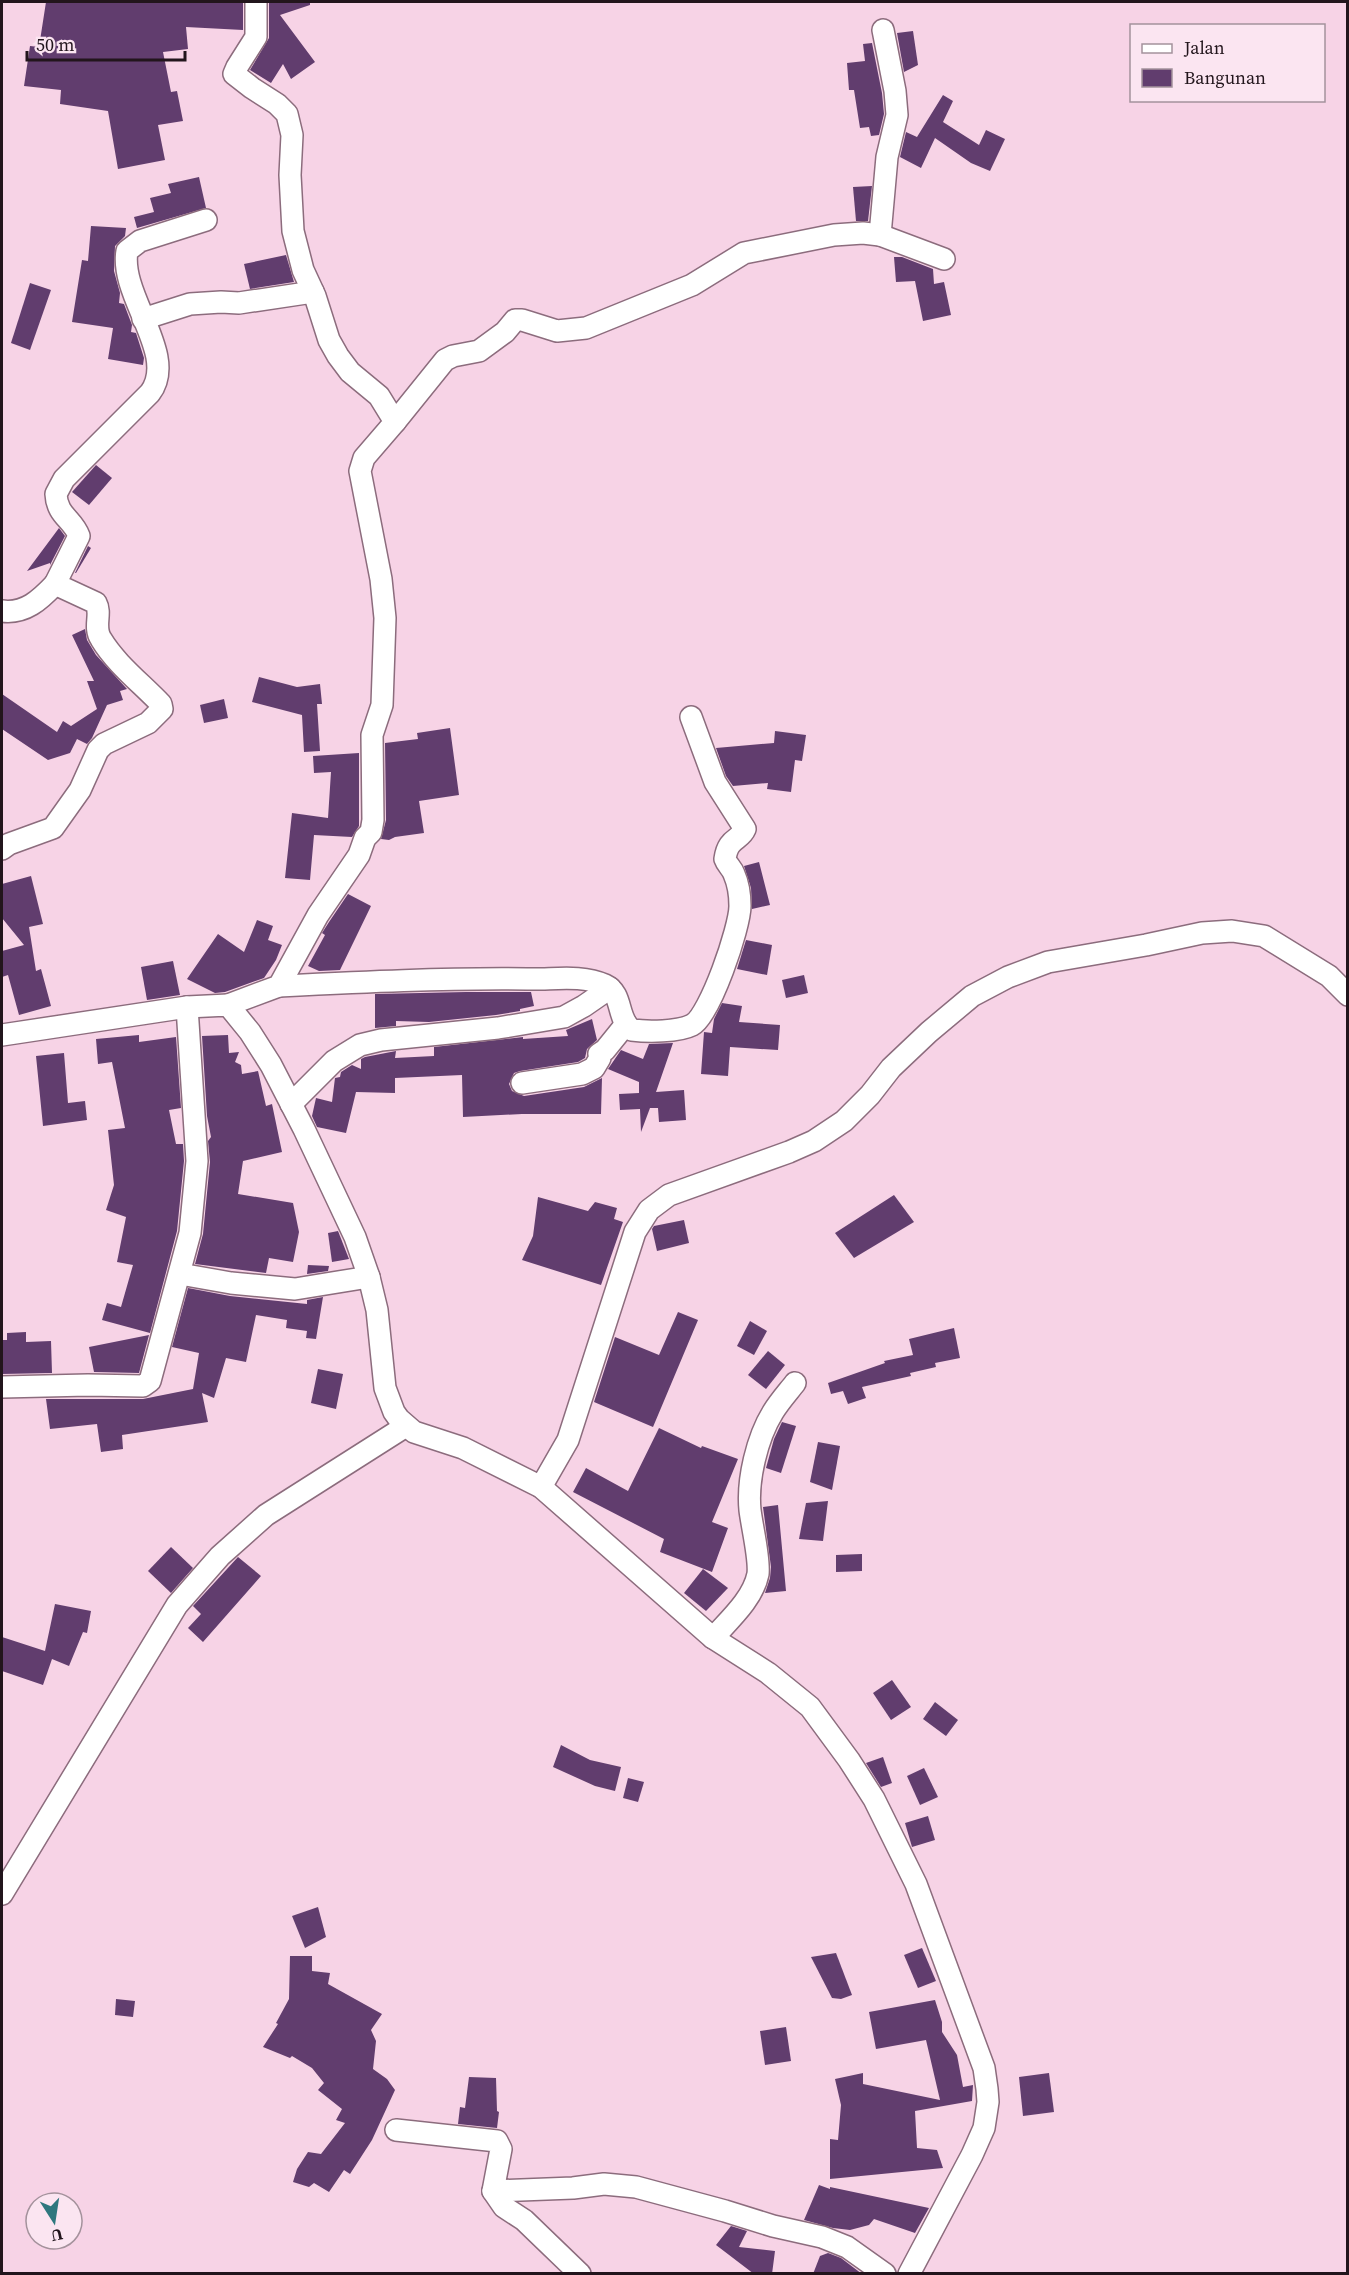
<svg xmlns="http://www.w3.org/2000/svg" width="1349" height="2275" viewBox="0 0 1349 2275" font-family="'Source Serif 4',serif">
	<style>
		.building { fill: #613d6e }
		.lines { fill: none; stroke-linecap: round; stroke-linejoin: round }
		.minor-casing { stroke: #8c6c7d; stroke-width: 24 }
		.minor { stroke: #fff; stroke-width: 21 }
	</style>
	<rect width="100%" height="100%" fill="#f7d3e6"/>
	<g class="building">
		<path d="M 46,2 L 243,2 L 243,30 L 186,27 L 188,49 L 163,52 L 171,92 L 177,91 L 183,121 L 158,125 L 165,160 L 118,169 L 108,111 L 60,104 L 61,90 L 24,86 L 30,46 L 39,47 Z"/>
		<path d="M 269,2 L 310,2 L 310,5 L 280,15 L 315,62 L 291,79 L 283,64 L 271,83 L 250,70 L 269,38 Z"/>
		<path d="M 913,31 L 918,65 L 904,72 L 897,33 Z"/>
		<path d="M 872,43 L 882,93 L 884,114 L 879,135 L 871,136 L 869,127 L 860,128 L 854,90 L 849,90 L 847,63 L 865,61 L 863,44 Z"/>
		<path d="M 943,95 L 953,101 L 943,122 L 979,145 L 986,130 L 1005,139 L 990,171 L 971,163 L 935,138 L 921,168 L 900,157 L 906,132 L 917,137 Z"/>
		<path d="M 199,177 L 206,208 L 137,228 L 134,217 L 154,212 L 150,198 L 171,193 L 168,184 Z"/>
		<path d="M 872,186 L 868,221 L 856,221 L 853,187 Z"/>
		<path d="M 91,226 L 126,228 L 125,236 L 115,246 L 114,271 L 120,293 L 119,303 L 124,304 L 132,325 L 131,332 L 136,333 L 144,358 L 143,365 L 108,359 L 113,328 L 72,322 L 82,260 L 88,261 Z"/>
		<path d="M 286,255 L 294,282 L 250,289 L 244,264 Z"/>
		<path d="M 894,257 L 902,257 L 933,269 L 934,284 L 944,282 L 951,315 L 923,321 L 915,281 L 896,282 Z"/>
		<path d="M 30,283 L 51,290 L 30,350 L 11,343 Z"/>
		<path d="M 96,465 L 112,478 L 89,505 L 72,492 Z"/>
		<path d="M 59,528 L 65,536 L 50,565 L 50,563 L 27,571 Z"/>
		<path d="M 88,546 L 91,548 L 76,573 L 75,573 Z"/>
		<path d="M 85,629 L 87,640 L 96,655 L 127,689 L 120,691 L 123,700 L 107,705 L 92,738 L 87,744 L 77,739 L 70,753 L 48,760 L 2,729 L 2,694 L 57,732 L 63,721 L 71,726 L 97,709 L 87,681 L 94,681 L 72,635 Z"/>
		<path d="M 259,677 L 297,687 L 320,684 L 322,704 L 317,704 L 320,751 L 304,752 L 302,715 L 252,702 Z"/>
		<path d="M 224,699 L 228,718 L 204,723 L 200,705 Z"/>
		<path d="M 450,728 L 459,795 L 419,801 L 424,833 L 395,837 L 389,840 L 381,839 L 386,820 L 385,743 L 418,739 L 417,733 Z"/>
		<path d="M 775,731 L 806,735 L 802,761 L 795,760 L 791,792 L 767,789 L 768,783 L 733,786 L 726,776 L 716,748 L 774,743 Z"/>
		<path d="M 359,753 L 359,826 L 352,837 L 314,835 L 310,880 L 285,878 L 292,813 L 328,818 L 331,772 L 314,773 L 313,756 Z"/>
		<path d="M 759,862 L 770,905 L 752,909 L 751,888 L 744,866 Z"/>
		<path d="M 31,876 L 43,924 L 29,927 L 36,971 L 41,969 L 51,1006 L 19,1015 L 8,975 L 2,977 L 2,951 L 24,945 L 2,918 L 2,884 Z"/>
		<path d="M 348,894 L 371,906 L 340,970 L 319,971 L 308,966 L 325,935 L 322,933 L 329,922 Z"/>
		<path d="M 257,920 L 273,926 L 268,940 L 282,945 L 276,960 L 264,978 L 225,992 L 215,993 L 187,979 L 218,934 L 244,952 Z"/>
		<path d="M 746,940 L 772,945 L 767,975 L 737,969 Z"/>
		<path d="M 173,961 L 180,995 L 147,1000 L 141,967 Z"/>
		<path d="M 804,975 L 808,993 L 786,998 L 782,980 Z"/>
		<path d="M 466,992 L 531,992 L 534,1006 L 520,1009 L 520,1011 L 496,1015 L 429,1022 L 396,1021 L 396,1026 L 375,1028 L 375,994 Z"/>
		<path d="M 722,1003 L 742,1006 L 739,1022 L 780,1025 L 778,1050 L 730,1047 L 728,1076 L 701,1074 L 704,1032 L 712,1033 L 714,1019 Z"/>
		<path d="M 592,1019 L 597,1040 L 587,1049 L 585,1058 L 578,1062 L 520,1071 L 514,1073 L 509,1084 L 512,1091 L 524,1096 L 584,1087 L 602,1078 L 601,1114 L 522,1114 L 463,1117 L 462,1075 L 395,1078 L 395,1093 L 356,1092 L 346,1133 L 317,1127 L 312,1116 L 316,1098 L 332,1102 L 335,1078 L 340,1077 L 341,1072 L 352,1065 L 361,1069 L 361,1059 L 365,1057 L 396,1051 L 395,1058 L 434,1056 L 434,1047 L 523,1037 L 523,1039 L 568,1036 L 566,1030 Z"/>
		<path d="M 139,1035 L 139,1042 L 176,1037 L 181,1108 L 169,1110 L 176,1144 L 183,1144 L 184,1161 L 177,1231 L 150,1333 L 102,1320 L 107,1303 L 121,1307 L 133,1265 L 117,1262 L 126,1217 L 106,1210 L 114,1185 L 108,1130 L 125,1128 L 112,1062 L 98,1064 L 96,1039 Z"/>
		<path d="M 228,1035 L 229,1053 L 239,1052 L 235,1062 L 241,1065 L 242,1074 L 258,1071 L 266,1106 L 272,1104 L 282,1152 L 243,1161 L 238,1194 L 293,1203 L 299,1232 L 293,1262 L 269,1258 L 266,1273 L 195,1264 L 203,1234 L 210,1162 L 208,1141 L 211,1137 L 207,1116 L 202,1036 Z"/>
		<path d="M 673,1043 L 656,1092 L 684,1090 L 686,1120 L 659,1122 L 658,1108 L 650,1108 L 641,1132 L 640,1109 L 620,1110 L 619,1094 L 639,1093 L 639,1082 L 608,1069 L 621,1050 L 643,1059 L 649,1044 Z"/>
		<path d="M 64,1053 L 68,1103 L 85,1101 L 87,1120 L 43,1126 L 36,1056 Z"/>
		<path d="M 894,1195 L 914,1222 L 854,1258 L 835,1233 Z"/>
		<path d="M 538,1197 L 588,1211 L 595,1202 L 617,1208 L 614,1219 L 623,1222 L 601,1285 L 522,1260 L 533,1236 Z"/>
		<path d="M 684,1220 L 689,1243 L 657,1251 L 652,1229 L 654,1226 Z"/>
		<path d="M 338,1231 L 349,1259 L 332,1262 L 328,1233 Z"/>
		<path d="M 308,1265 L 329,1266 L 328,1271 L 307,1274 Z"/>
		<path d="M 188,1288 L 230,1296 L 307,1304 L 307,1300 L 323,1297 L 316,1339 L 306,1338 L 307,1331 L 286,1328 L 287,1320 L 256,1315 L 246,1362 L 226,1358 L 214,1398 L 202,1393 L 208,1422 L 122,1435 L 123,1449 L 101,1452 L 97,1424 L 50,1429 L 46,1399 L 143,1399 L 193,1389 L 199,1353 L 172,1347 Z"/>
		<path d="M 678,1312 L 698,1320 L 653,1427 L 594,1402 L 615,1337 L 659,1355 Z"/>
		<path d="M 750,1321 L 767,1331 L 754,1355 L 737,1346 Z"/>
		<path d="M 954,1328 L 960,1358 L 935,1363 L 936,1367 L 910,1373 L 911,1376 L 862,1387 L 866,1398 L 848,1404 L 843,1391 L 831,1394 L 828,1383 L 885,1363 L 884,1361 L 913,1355 L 909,1339 Z"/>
		<path d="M 26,1332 L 26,1342 L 51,1341 L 52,1373 L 2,1374 L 2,1340 L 7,1340 L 7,1333 Z"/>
		<path d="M 149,1335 L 139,1373 L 94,1372 L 89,1347 Z"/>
		<path d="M 768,1351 L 785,1365 L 766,1389 L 748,1375 Z"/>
		<path d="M 318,1369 L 343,1374 L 336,1409 L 311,1403 Z"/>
		<path d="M 782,1422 L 796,1426 L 781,1473 L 766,1468 L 774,1439 Z"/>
		<path d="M 659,1428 L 701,1448 L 702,1446 L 738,1459 L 712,1522 L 728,1528 L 712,1572 L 660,1552 L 664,1539 L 573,1492 L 586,1468 L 628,1491 Z"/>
		<path d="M 818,1442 L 840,1446 L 832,1490 L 810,1482 Z"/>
		<path d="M 828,1501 L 823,1541 L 799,1539 L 806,1503 Z"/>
		<path d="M 778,1505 L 786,1591 L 765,1593 L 770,1578 L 771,1567 L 763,1507 Z"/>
		<path d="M 171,1547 L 193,1568 L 171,1593 L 148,1571 Z"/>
		<path d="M 862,1554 L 862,1571 L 836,1572 L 836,1555 Z"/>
		<path d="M 238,1557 L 261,1576 L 203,1642 L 188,1628 L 201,1614 L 193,1606 Z"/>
		<path d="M 703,1569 L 728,1588 L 706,1611 L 684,1593 Z"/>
		<path d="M 55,1604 L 91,1611 L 87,1633 L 83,1632 L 69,1666 L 52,1659 L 43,1685 L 2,1671 L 2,1637 L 45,1651 Z"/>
		<path d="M 892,1680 L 911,1707 L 891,1720 L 873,1693 Z"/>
		<path d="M 935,1702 L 958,1720 L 946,1736 L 923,1719 Z"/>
		<path d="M 561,1745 L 590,1760 L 621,1767 L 615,1791 L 595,1786 L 553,1767 Z"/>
		<path d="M 883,1757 L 892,1783 L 881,1787 L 866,1763 Z"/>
		<path d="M 924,1768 L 938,1797 L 920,1805 L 907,1776 Z"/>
		<path d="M 628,1778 L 644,1782 L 638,1802 L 623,1798 Z"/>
		<path d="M 928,1816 L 935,1840 L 912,1847 L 905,1823 Z"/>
		<path d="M 318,1907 L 326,1937 L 305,1948 L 292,1916 Z"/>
		<path d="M 922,1948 L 936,1981 L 918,1988 L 904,1955 Z"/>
		<path d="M 836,1953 L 852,1995 L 841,1999 L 832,1998 L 811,1957 Z"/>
		<path d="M 290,1956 L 312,1956 L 312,1971 L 330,1973 L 328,1984 L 382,2014 L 371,2030 L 376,2041 L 373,2069 L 387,2079 L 395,2090 L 372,2140 L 350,2174 L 344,2170 L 329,2192 L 314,2183 L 309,2187 L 293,2182 L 297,2169 L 308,2152 L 321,2154 L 345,2123 L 336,2120 L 342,2109 L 318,2090 L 324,2083 L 312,2068 L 292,2056 L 290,2058 L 263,2047 L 278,2024 L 276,2023 L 289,1999 Z"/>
		<path d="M 116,1999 L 135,2001 L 133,2017 L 115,2015 Z"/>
		<path d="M 935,2000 L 942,2022 L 942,2032 L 957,2055 L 963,2087 L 973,2085 L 972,2101 L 915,2111 L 917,2148 L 937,2150 L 943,2168 L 830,2179 L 830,2139 L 838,2140 L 841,2105 L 835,2079 L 863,2073 L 863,2084 L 940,2100 L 926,2040 L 876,2049 L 869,2012 Z"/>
		<path d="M 786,2027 L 791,2061 L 765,2065 L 760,2031 Z"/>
		<path d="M 1049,2073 L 1054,2112 L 1023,2116 L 1019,2077 Z"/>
		<path d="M 469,2077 L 496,2078 L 497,2111 L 499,2112 L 497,2128 L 458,2124 L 460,2107 L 465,2108 Z"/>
		<path d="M 819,2185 L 830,2189 L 830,2187 L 929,2208 L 915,2233 L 874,2219 L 869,2225 L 850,2230 L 833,2228 L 804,2220 Z"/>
		<path d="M 731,2226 L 747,2231 L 739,2247 L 775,2251 L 772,2274 L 754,2274 L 716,2245 Z"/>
		<path d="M 828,2253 L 841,2258 L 862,2274 L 813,2274 L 820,2256 Z"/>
	</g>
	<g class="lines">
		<g class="minor-casing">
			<g id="minor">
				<path d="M 880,235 L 944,259"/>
				<path d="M 143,319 L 190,304 L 221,302 L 239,303 L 313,292"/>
				<path d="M 395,422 L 445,360 L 453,356 L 479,351 L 505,332 L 515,320 L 522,320 L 557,331 L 586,328 L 692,285 L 744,253 L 834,235 L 863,233 L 880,235 L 887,157 L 897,115 L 895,91 L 883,30"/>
				<path d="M 2,611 C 25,614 40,600 55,584"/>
				<path d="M 2,849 L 9,844 L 53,828 L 80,790 L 98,750 L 104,744 L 148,723 L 162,709 L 161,704 C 141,683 116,664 101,639 C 93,627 102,614 96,603 L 55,584 L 79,536 C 73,519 57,516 56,494 L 64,479 L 150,393 C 179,355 119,296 127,251 L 140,241 L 206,220"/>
				<path d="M 279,986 C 362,982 445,978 527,979 C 552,980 581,974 605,985 C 624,994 616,1019 632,1030 C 648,1032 678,1032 692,1025 C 710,1016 740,927 740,906 C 740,897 738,883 734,874 C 732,868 727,865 725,859 C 728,837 740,841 745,829 L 715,782 L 691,717"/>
				<path d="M 228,1005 L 279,986 L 318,915 L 359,855 L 365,838 L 371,832 L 373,820 L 372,735 L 382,705 L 385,618 L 381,579 L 360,471 L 364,458 L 395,422 L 379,396 L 350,372 L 338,356 L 329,340 L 315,296 L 303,270 L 293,231 L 290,175 L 292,135 L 287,114 L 277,104 L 252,88 L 234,74 L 237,67 L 256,37 L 256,2"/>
				<path d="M 2,1035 L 187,1007 L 228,1005 L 250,1032 L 271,1065 L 304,1129 L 355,1237 L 369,1277 L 377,1310 L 385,1388 L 394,1412 L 399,1419 L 414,1432 L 463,1448 L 541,1487 L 713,1638 L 768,1673 L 810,1707 L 849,1760 L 874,1799 L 916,1884 L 984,2068 L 987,2089 L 988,2102 L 984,2128 L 972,2155 L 909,2274"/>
				<path d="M 522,1083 L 582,1074 L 594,1068 L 600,1058 L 599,1054 L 605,1050 L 626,1024"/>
				<path d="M 291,1104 L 334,1061 L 360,1045 L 381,1040 L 498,1028 L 564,1017 L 584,1006 L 610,988"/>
				<path d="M 180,1274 L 231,1283 L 295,1289 L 369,1277"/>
				<path d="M 2,1387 L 88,1385 L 143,1386 L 150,1381 L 190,1233 L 197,1161 L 187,1007"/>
				<path d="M 541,1487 L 568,1440 L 635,1232 L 649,1210 L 669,1195 L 789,1152 L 814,1141 L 844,1121 L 870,1095 L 891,1068 L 929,1032 L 972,996 L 1008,977 L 1048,962 L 1146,945 L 1202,933 L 1232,931 L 1264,936 L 1329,976 L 1348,995"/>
				<path d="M 713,1638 C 729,1620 753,1599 758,1574 C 760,1559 752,1527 750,1510 C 747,1480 757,1438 773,1412 C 779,1402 788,1392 795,1383"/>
				<path d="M 2,1894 L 177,1605 L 220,1556 L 266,1515 L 406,1426"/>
				<path d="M 396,2130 L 497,2141 L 501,2149 L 493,2191 L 573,2188 L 604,2184 L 636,2187 L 725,2211 L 773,2226 L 822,2237 L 847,2247 L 885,2274"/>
				<path d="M 493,2191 L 504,2207 L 524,2220 L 580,2274"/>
			</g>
		</g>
		<use href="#minor" class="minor"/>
	</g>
	<rect width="1349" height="2275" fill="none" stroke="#22151c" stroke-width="6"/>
	<rect x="1130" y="24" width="195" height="78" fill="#fbe5f1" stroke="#a4929c" stroke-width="1.5"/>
	<rect x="1142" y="44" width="30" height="9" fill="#ffffff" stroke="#a4929c" stroke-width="1.5"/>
	<text x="1184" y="54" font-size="18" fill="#22151c">Jalan</text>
	<rect x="1142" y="69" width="30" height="18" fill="#613d6e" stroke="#a4929c" stroke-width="1.5"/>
	<text x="1184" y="84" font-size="18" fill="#22151c">Bangunan</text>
	<g transform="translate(54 2221) rotate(168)"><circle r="28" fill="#fbe5f1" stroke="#a4929c" stroke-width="1.5"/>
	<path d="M0-4.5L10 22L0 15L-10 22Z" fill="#2e777e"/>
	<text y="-9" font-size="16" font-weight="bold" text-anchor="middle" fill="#22151c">U</text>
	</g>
	<path d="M27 51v9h158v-9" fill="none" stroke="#22151c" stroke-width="3"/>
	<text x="36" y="51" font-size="18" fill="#22151c" stroke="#fbe5f1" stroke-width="4.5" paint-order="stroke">50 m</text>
</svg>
